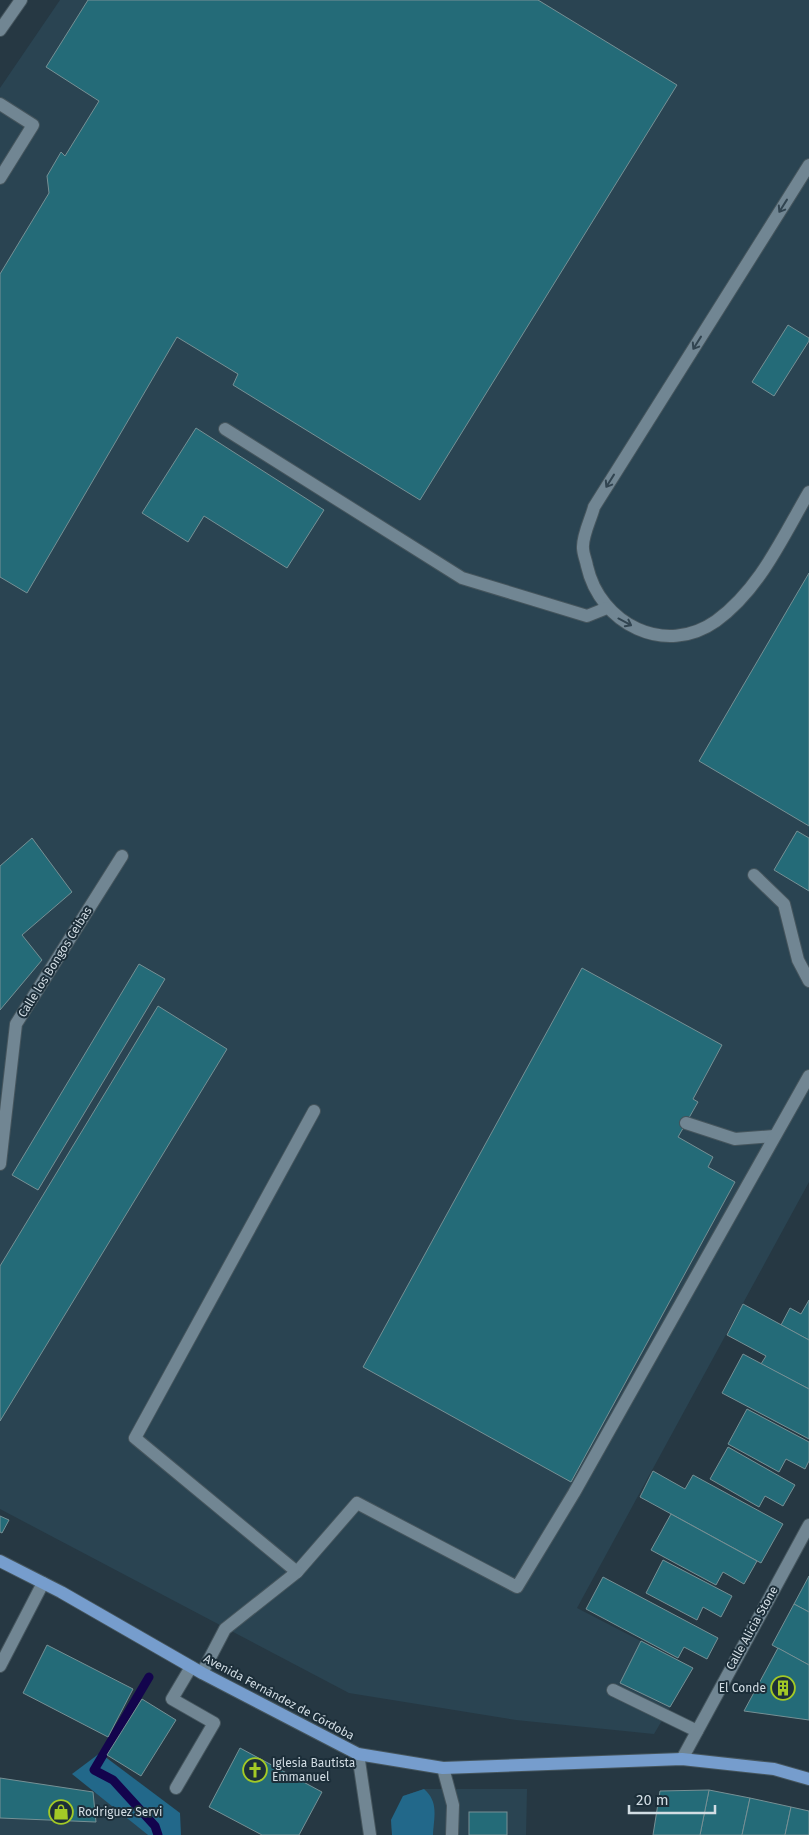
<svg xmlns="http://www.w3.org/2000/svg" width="809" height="1835" viewBox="0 0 809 1835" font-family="'Fira Sans',sans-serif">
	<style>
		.built { fill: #2a4452 }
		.green { fill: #22688a }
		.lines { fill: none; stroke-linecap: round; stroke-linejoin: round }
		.stream { stroke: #13044d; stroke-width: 9 }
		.building { fill: #246b78; stroke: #769095 }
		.minor-casing { stroke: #45555d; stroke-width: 14 }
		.major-casing { stroke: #45555d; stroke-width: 14 }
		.minor { stroke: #718693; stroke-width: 12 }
		.major { stroke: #769dcd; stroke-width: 12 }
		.oneway { stroke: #314450 }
		.labels { text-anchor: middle; stroke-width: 4; stroke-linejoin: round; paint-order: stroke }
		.street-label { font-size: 12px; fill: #d2dde4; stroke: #1c2e39 }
		.poi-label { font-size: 12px; fill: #d2dde4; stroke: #1c2e39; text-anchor: start }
	</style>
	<rect width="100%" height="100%" fill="#263843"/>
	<g class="built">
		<path d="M 60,0 L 809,0 L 809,1182 L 577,1608 L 693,1668 L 654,1734 L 516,1720 L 349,1693 L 0,1509 L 0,88 Z"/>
		<path d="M 0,1778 L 97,1793 L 148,1835 L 0,1835 Z"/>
		<path d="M 424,1789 L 527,1789 L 526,1835 L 392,1835 L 391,1820 L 403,1796 Z"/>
	</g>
	<g class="green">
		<path d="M 100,1753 L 180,1813 L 181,1835 L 148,1835 L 72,1774 Z"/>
		<path d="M 424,1789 C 439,1802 434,1817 433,1835 L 392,1835 L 391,1820 L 403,1796 Z"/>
	</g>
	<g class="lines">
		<path class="stream" d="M 149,1677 L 94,1770 L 113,1780 L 155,1826 L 158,1835"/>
	</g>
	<g class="building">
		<path d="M 88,0 L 538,0 L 677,85 L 420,500 L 233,385 L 238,374 L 177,337 L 27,593 L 0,577 L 0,274 L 49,193 L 47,176 L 61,152 L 65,156 L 99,101 L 46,67 Z"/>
		<path d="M 788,325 L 809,338 L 809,341 L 774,396 L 752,382 Z"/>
		<path d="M 196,428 L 324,510 L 287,568 L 204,516 L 188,542 L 142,513 Z"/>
		<path d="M 809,573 L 809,826 L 699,761 Z"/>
		<path d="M 797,831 L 809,838 L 809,891 L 774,870 Z"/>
		<path d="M 32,838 L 72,892 L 22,935 L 42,960 L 0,1010 L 0,866 Z"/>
		<path d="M 139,964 L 165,979 L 38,1190 L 12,1175 Z"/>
		<path d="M 582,968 L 722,1045 L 693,1099 L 698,1102 L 678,1137 L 713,1157 L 708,1167 L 735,1182 L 571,1482 L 363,1367 Z"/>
		<path d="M 158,1006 L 227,1049 L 0,1421 L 0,1266 Z"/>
		<path d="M 809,1300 L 809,1340 L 781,1325 L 790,1308 L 801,1314 Z"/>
		<path d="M 743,1304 L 809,1340 L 809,1389 L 761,1364 L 766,1356 L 727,1335 Z"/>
		<path d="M 743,1354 L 809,1389 L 809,1439 L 722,1393 Z"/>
		<path d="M 747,1409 L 809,1442 L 809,1461 L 805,1469 L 786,1459 L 779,1472 L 728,1444 Z"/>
		<path d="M 728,1447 L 795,1485 L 783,1506 L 765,1496 L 759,1507 L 710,1479 Z"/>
		<path d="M 653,1471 L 685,1489 L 693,1475 L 783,1524 L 761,1563 L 640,1497 Z"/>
		<path d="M 671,1514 L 757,1561 L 744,1584 L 723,1572 L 716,1585 L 651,1550 Z"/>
		<path d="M 0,1516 L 9,1520 L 2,1533 L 0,1532 Z"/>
		<path d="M 663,1560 L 732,1596 L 721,1617 L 703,1607 L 697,1620 L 646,1593 Z"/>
		<path d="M 809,1576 L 809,1612 L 794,1604 Z"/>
		<path d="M 603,1577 L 718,1638 L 707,1659 L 684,1647 L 678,1658 L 586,1609 Z"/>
		<path d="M 794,1604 L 809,1612 L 809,1665 L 772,1645 Z"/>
		<path d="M 641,1641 L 693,1668 L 670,1707 L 620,1683 Z"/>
		<path d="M 47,1645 L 133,1689 L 108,1737 L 23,1693 Z"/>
		<path d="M 778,1648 L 809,1665 L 809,1720 L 744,1711 Z"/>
		<path d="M 142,1699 L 176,1720 L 141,1776 L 107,1755 Z"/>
		<path d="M 240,1748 L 322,1792 L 299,1835 L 262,1835 L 209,1807 Z"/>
		<path d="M 0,1778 L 93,1792 L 96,1822 L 0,1818 Z"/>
		<path d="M 709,1790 L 750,1798 L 742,1835 L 700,1835 Z"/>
		<path d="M 709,1790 L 700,1835 L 653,1835 L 660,1791 Z"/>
		<path d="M 750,1798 L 791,1807 L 785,1835 L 742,1835 Z"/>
		<path d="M 791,1807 L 809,1811 L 809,1835 L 785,1835 Z"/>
		<rect x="469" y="1812" width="38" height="23"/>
	</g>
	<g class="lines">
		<g class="minor-casing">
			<g id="minor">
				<path d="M 0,30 L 21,0"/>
				<path d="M 0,104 L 33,125 L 0,178"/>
				<path d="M 809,165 L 594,507 C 591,519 582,536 583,548 C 583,554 586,560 587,566 C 600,624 665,657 716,621 C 760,589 782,538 809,492"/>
				<path d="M 225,429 L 462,578 L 587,616 L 607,608"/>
				<path d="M 754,875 L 784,904 L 798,960 L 809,981"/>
				<path d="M 686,1123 L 735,1139 L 774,1136"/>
				<path d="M 0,1164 L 16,1024 L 122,856"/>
				<path d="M 297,1572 L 357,1503 L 517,1587 L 574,1493 L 809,1076"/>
				<path d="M 0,1666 L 43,1583"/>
				<path d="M 202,1673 L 225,1629 L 297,1572 L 135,1438 L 314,1111"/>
				<path d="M 613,1690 L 697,1731"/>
				<path d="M 358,1754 L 370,1835"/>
				<path d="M 682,1759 L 809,1525"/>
				<path d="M 443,1768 L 453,1805 L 452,1835"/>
				<path d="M 176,1788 L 214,1723 L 172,1699 L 191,1667"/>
			</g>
		</g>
		<g class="major-casing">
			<path id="major" d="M 0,1561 L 61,1592 L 202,1673 L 358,1754 L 443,1768 L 682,1759 L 774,1769 L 809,1779"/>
		</g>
		<use href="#minor" class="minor"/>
		<use href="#major" class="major"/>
	</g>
	<defs><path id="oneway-shaft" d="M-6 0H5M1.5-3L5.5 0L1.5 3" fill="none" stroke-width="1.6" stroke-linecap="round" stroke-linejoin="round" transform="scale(1.25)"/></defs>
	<g class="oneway">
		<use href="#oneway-shaft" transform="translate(783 206) rotate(122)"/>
		<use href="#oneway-shaft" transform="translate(697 343) rotate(122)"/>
		<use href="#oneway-shaft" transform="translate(610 481) rotate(122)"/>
		<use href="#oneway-shaft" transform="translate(625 622) rotate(28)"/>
	</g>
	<defs>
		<g id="building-ring" transform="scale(1.25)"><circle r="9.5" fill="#1c2e39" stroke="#a3c926" stroke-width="1.5"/><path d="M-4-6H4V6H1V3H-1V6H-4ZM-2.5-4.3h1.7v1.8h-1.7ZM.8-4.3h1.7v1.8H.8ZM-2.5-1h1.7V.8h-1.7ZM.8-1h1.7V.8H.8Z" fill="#a3c926"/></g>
		<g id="church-ring" transform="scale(1.25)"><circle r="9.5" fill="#1c2e39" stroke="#a3c926" stroke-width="1.5"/><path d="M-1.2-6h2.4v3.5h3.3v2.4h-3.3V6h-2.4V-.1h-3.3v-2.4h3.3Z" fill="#a3c926"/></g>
		<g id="shop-ring" transform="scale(1.25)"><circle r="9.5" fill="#1c2e39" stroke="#a3c926" stroke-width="1.5"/><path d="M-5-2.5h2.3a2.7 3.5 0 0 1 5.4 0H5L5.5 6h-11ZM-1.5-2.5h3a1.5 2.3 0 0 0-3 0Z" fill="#a3c926"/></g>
	</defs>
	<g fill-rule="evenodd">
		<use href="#building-ring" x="783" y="1688"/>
		<use href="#church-ring" x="255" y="1770"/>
		<use href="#shop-ring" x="61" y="1812"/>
	</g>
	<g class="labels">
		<g class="street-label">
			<text transform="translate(55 962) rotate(-58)" y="4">Calle los Bongos Ceibas</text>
			<text transform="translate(752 1628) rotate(-61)" y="4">Calle Alicia Stone</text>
			<text transform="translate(279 1697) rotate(28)" y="4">Avenida Fernández de Córdoba</text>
		</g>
		<g class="poi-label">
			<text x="766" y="1692" text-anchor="end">El Conde</text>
			<text x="272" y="1767">Iglesia Bautista<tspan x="272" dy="14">Emmanuel</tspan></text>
			<text x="78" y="1816">Rodriguez Servi</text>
		</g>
	</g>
	<path d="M629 1805v8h86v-8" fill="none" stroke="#d2dde4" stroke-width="2.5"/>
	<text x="636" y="1805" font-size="15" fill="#d2dde4" stroke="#1c2e39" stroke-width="4" paint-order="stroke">20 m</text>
</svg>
